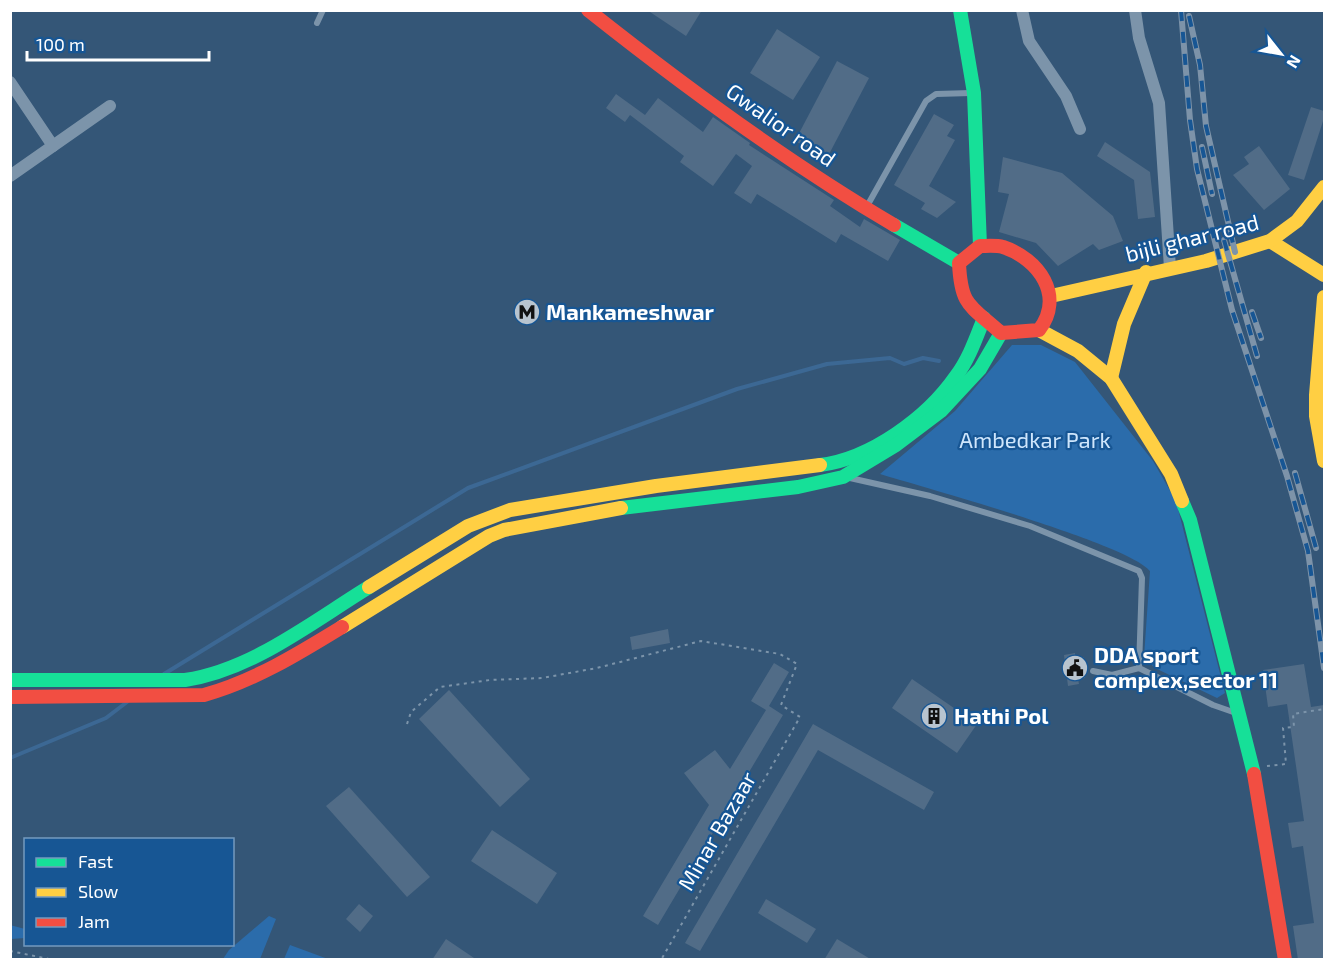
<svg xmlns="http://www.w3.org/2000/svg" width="1335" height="970" viewBox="0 0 1335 970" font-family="'Exo 2',sans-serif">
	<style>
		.green { fill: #2b6cab }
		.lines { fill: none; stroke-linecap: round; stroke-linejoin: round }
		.stream { stroke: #3c6894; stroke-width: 4 }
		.building { fill: #516c87 }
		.path { stroke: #7c94aa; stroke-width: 2; stroke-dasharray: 3 4.5; stroke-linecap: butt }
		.lane { stroke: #7c94aa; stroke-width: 6 }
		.street { stroke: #7c94aa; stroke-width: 12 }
		.fast { stroke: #16e098; stroke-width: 14 }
		.slow { stroke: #ffcf43; stroke-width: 14 }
		.jam { stroke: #f24e42; stroke-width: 14 }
		.rail-casing { stroke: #7d93a9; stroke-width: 6 }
		.rail { stroke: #175694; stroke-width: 4; stroke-dasharray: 11; stroke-linecap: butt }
		.labels { text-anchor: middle; stroke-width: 4.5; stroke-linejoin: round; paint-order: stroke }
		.street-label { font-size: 22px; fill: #fff; stroke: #175694 }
		.poi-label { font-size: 22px; font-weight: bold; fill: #fff; stroke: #175694; text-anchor: start }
		.park-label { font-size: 22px; fill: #cfe6fc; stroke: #175694 }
	</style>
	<rect width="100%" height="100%" fill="#345677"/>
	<g class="green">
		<path d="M 1012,345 L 1041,345 L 1075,362 L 1153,461 L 1176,501 L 1225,693 L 1217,698 L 1155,668 L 1144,657 L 1150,571 C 1129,544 926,488 880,474 L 955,411 Z"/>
		<path d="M 269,916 L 276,919 L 260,959 L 223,959 L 229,950 Z"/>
		<path d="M 10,925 L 25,929 L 25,938 L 11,939 Z"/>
		<path d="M 290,945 L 328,959 L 284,959 Z"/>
	</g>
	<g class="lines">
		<g class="stream">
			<path d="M 164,674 L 468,488 L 737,389 L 827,364 L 890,358 L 904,364 L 923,358 L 939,361"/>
			<path d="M 10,758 L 106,718 L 127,702"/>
		</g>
	</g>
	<g class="building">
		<path d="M 647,10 L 702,10 L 686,36 Z"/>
		<path d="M 777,29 L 820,57 L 793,100 L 750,73 Z"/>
		<path d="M 837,61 L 869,78 L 827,158 L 795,141 Z"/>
		<path d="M 616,94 L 645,115 L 658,98 L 703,132 L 713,117 L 750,143 L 749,145 L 834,200 L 830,206 L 860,227 L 864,219 L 900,240 L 888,261 L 841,234 L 836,243 L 757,194 L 751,204 L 734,193 L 752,166 L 736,154 L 713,186 L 680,162 L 684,156 L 630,115 L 625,122 L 606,108 Z"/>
		<path d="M 1311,107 L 1324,111 L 1324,118 L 1304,180 L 1288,175 Z"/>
		<path d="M 934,114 L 954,125 L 947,136 L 955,140 L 929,186 L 956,202 L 937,218 L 921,209 L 925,203 L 894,185 Z"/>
		<path d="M 1105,142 L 1150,172 L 1155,217 L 1138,219 L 1134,180 L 1097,156 Z"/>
		<path d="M 1259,146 L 1290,189 L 1264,210 L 1233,175 L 1249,164 L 1244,157 Z"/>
		<path d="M 1003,157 L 1062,173 L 1113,216 L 1123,241 L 1099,250 L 1093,244 L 1058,266 L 1036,243 L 999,232 L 1009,194 L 998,192 Z"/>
		<path d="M 668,629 L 670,643 L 632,650 L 630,637 Z"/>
		<path d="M 1075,653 L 1075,659 L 1083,658 L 1085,678 L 1078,679 L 1079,684 L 1068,686 L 1064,655 Z"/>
		<path d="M 774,663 L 789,672 L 769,706 L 783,715 L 658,925 L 643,916 L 709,805 L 684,773 L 715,750 L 730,769 L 766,710 L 751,701 Z"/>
		<path d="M 1304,664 L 1311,707 L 1324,705 L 1324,960 L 1298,960 L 1293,926 L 1314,923 L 1303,846 L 1292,848 L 1288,823 L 1304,821 L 1287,704 L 1268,707 L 1263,670 Z"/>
		<path d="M 912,679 L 977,724 L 957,753 L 892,708 Z"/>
		<path d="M 449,690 L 530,779 L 500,807 L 419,719 Z"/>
		<path d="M 813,724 L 934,792 L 924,810 L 818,750 L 700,951 L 685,943 Z"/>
		<path d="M 349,787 L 430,877 L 407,897 L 326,806 Z"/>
		<path d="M 492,830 L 557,873 L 537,904 L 471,861 Z"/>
		<path d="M 766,899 L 816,929 L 807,943 L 758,913 Z"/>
		<path d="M 359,904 L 373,916 L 360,932 L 346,919 Z"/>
		<path d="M 446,939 L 477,960 L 432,960 Z"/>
		<path d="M 837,939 L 872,960 L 824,960 Z"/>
	</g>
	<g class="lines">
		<g class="path">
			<path d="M 407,724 L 411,712 L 440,687 L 490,680 L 542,678 L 597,668 L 701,641 L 780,654 L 797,664 L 781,705 L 800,717 L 661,960"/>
			<path d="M 1267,766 L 1286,764 L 1283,728 L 1294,727 L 1293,714 L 1324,709"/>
			<path d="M 10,951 L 54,960"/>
		</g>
		<g class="lane">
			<path d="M 317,23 L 323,10"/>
			<path d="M 866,208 L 926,101 L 936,94 L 971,93"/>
			<path d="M 850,478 L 930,496 L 1030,526 L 1139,571 L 1142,578 L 1139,668 L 1112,675 L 1093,671"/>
			<path d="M 1139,668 L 1213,705 L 1236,713"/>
		</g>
		<g class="street">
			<path d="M 1022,10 L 1029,41 L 1066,96 L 1080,129"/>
			<path d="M 1135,10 L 1139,38 L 1159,103 L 1170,268"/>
			<path d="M 10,82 L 53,146"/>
			<path d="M 10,176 L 110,106"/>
		</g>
		<g class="fast">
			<path d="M 960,10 L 974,93 L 980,246"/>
			<path d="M 894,225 L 959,263"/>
			<path d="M 820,465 C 870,459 927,418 956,376 C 969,359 976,338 984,318"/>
			<path d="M 1182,501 L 1190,520 L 1254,774"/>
			<path d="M 621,508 L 798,487 L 843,477 L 896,445 L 941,411 L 980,369 L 1001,333"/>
			<path d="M 10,680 L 185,680 C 252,670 312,622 369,587"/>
		</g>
		<g class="slow">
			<path d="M 1270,241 L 1324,275"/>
			<path d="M 1051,296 L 1206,261 L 1270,241 L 1297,221 L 1324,187"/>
			<path d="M 1324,297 L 1316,395 L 1316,416 L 1324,461"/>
			<path d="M 1039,330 L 1078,351 L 1111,378 L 1171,474 L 1182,501"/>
			<path d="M 1111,378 L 1124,324 L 1146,272"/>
			<path d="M 369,587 L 468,526 L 510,510 L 656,486 L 820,465"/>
			<path d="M 342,627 L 489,536 L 504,530 L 621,508"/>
		</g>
		<g class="jam">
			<path d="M 588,10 C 685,87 787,162 894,225"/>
			<path d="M 980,246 C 987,246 996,245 1003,247 C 1039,259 1065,296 1039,330 L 1001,333 C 970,305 961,307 959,263 Z"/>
			<path d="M 10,697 L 204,695 C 254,681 298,654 342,627"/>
			<path d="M 1254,774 L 1285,960"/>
		</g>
		<g class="rail-casing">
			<g id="rail">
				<path d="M 1181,10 L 1190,120 L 1197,169 L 1232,310 L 1287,476 L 1308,551 L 1324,668"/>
				<path d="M 1189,16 L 1200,65 L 1206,126 L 1235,252"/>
				<path d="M 1202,147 L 1212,194"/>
				<path d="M 1224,240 L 1257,356"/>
				<path d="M 1252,312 L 1261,338"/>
				<path d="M 1295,473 L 1316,548"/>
			</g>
		</g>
		<use href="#rail" class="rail"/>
	</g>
	<defs>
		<g id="metro-disc" transform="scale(1.35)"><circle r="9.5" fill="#b8c4cf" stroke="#175694"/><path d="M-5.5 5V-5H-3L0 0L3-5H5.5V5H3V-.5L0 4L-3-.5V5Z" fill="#111"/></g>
		<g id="civic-disc" transform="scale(1.35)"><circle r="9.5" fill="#b8c4cf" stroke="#175694"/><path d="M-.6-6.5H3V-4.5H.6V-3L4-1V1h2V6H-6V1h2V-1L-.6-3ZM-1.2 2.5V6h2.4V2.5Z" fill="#111"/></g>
		<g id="building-disc" transform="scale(1.35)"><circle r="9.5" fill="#b8c4cf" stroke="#175694"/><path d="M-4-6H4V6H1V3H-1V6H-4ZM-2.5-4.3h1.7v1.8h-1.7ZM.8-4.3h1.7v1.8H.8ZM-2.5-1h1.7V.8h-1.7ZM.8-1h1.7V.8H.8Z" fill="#111"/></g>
	</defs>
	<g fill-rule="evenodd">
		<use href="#metro-disc" x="527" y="312"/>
		<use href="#civic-disc" x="1075" y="668"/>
		<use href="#building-disc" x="934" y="716"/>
	</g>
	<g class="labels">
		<g class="street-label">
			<text transform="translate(781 125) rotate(35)" y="8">Gwalior road</text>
			<text transform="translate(1192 238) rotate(-14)" y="8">bijli ghar road</text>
			<text transform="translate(717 831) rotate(-60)" y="8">Minar Bazaar</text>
		</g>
		<g class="poi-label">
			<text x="546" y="320">Mankameshwar</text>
			<text x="1094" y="663">DDA sport<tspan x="1094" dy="25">complex,sector 11</tspan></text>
			<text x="954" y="724">Hathi Pol</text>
		</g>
		<g class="park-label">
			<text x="1035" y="448">Ambedkar Park</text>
		</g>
	</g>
	<rect width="1335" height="970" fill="none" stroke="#ffffff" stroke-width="24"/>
	<rect x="24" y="838" width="210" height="108" fill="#175694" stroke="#749abf" stroke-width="1.5"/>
	<rect x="36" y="858" width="30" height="9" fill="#16e098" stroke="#749abf" stroke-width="1.5"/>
	<text x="78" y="868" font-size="18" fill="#ffffff">Fast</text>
	<rect x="36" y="888" width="30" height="9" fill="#ffcf43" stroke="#749abf" stroke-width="1.5"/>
	<text x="78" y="898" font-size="18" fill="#ffffff">Slow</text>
	<rect x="36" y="918" width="30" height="9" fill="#f24e42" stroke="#749abf" stroke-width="1.5"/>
	<text x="78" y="928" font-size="18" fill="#ffffff">Jam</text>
	<g transform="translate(1281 54) rotate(121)" stroke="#175694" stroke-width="4.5" paint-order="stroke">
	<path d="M0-4.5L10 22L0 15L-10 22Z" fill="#ffffff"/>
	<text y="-9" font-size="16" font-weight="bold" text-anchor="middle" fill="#ffffff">N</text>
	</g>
	<path d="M27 51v9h182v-9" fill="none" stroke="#ffffff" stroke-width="3"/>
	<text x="36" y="51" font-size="18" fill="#ffffff" stroke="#175694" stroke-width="4.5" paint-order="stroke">100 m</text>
</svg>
